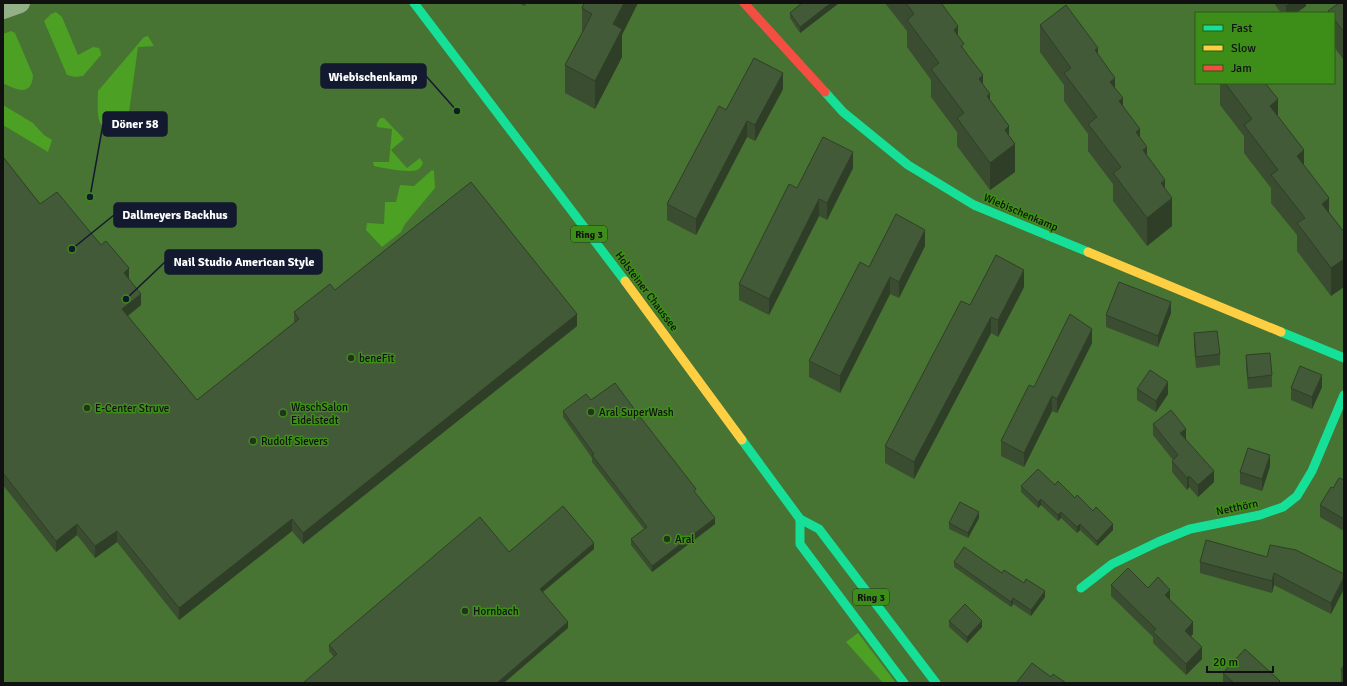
<svg xmlns="http://www.w3.org/2000/svg" width="1347" height="686" viewBox="0 0 1347 686" font-family="Signika,sans-serif">
	<style>
		.green { fill: #4ca023 }
		.lines { fill: none; stroke-linecap: round; stroke-linejoin: round }
		.street { stroke: #94b087; stroke-width: 20 }
		.fast { stroke: #16e098; stroke-width: 9 }
		.slow { stroke: #ffcf43; stroke-width: 9 }
		.jam { stroke: #f24e42; stroke-width: 9 }
		.wall { fill: #3a4d30 }
		.shaded-wall { fill: #2f3f27 }
		.building { fill: #435a38; stroke: #2f3f27 }
		.poi-dot { fill: #24331d; stroke: #3d8e18; stroke-width: 1.5 }
		.labels { text-anchor: middle; stroke-width: 3; stroke-linejoin: round; paint-order: stroke }
		.shield { fill: #3d8e18; stroke: #1e3613; stroke-width: 1 }
		.shield-label { font-size: 10px; font-weight: bold; fill: #111 }
		.street-label { font-size: 11px; fill: #111; stroke: #3d8e18 }
		.poi-label { font-size: 11px; fill: #111; stroke: #3d8e18; text-anchor: start }
		.leader { fill: none; stroke: #131a2f; stroke-width: 1.5 }
		.callout-dot { fill: #131a2f; stroke: #3d8e18; stroke-width: 1.5 }
		.callout { fill: #131a2f; stroke: #131a2f; stroke-width: 1.5 }
		.callout-label { font-size: 12px; text-anchor: middle; font-weight: bold; fill: #fff }
	</style>
	<rect width="100%" height="100%" fill="#477333"/>
	<g class="green">
		<path d="M 56,12 L 62,17 L 78,55 L 93,47 L 99,48 L 101,53 L 101,55 L 83,76 L 75,77 L 67,75 L 64,68 L 44,21 L 51,14 Z"/>
		<path d="M 11,31 L 15,33 L 33,75 C 32,97 16,90 3,83 L 3,34 Z"/>
		<path d="M 148,36 L 154,46 L 138,47 L 126,134 C 119,131 108,130 102,125 C 96,120 98,99 98,91 L 144,37 Z"/>
		<path d="M 3,105 L 33,123 L 44,135 L 52,140 L 48,152 L 3,125 Z"/>
		<path d="M 381,118 L 384,118 L 404,139 L 391,150 L 407,168 L 420,158 L 423,163 C 422,166 420,168 417,170 C 408,173 383,168 374,166 L 373,162 L 389,162 L 392,129 L 377,127 C 376,124 378,120 381,118 Z"/>
		<path d="M 432,170 L 434,171 L 435,188 L 405,224 L 401,232 L 382,247 L 366,230 L 367,223 L 384,224 L 385,202 L 396,202 L 400,185 L 414,186 Z"/>
		<path d="M 858,633 L 896,683 L 883,683 L 846,642 Z"/>
	</g>
	<g class="lines">
		<path class="street" d="M 3,9 L 20,3"/>
		<g class="fast">
			<path d="M 414,3 L 625,281"/>
			<path d="M 825,92 L 843,112 L 908,165 L 974,205 L 1088,252"/>
			<path d="M 1281,332 L 1344,358"/>
			<path d="M 742,440 L 800,519 L 819,529 L 936,683"/>
			<path d="M 800,519 L 800,544 L 904,683"/>
			<path d="M 1081,588 L 1112,564 L 1158,542 L 1190,529 L 1260,515 L 1283,507 L 1297,496 L 1312,471 L 1344,395"/>
		</g>
		<g class="slow">
			<path d="M 1088,252 L 1281,332"/>
			<path d="M 625,281 L 742,440"/>
		</g>
		<path class="jam" d="M 744,3 L 825,92"/>
	</g>
	<g class="wall">
		<path d="M 518,3 L 526,3 L 525,6 Z"/>
		<path d="M 584,3 L 622,35 L 622,57 L 595,109 L 565,93 L 565,65 L 582,33 L 582,8 Z"/>
		<path d="M 802,3 L 839,3 L 800,33 L 790,18 L 790,13 Z"/>
		<path d="M 885,3 L 941,3 L 958,37 L 964,50 L 983,85 L 990,100 L 1009,136 L 1015,172 L 990,190 L 957,146 L 957,132 L 931,97 L 931,80 L 907,47 L 907,31 Z"/>
		<path d="M 1274,3 L 1306,3 L 1306,6 L 1296,13 L 1281,13 Z"/>
		<path d="M 1344,3 L 1344,60 L 1334,47 L 1334,13 L 1328,13 L 1328,11 Z"/>
		<path d="M 1040,25 L 1098,54 L 1115,88 L 1123,106 L 1140,137 L 1147,156 L 1165,189 L 1172,226 L 1147,246 L 1113,201 L 1113,184 L 1088,151 L 1088,134 L 1064,101 L 1064,85 L 1040,52 Z"/>
		<path d="M 1220,83 L 1265,83 L 1278,116 L 1304,166 L 1329,212 L 1344,232 L 1331,296 L 1297,251 L 1297,235 L 1271,203 L 1271,188 L 1244,153 L 1244,136 L 1220,105 Z"/>
		<path d="M 783,89 L 755,141 L 747,137 L 696,235 L 667,220 L 667,204 L 726,110 Z"/>
		<path d="M 3,157 L 40,204 L 129,279 L 141,305 L 128,316 L 197,400 L 294,323 L 294,312 L 335,290 L 577,326 L 303,544 L 292,531 L 179,620 L 117,542 L 95,558 L 77,535 L 56,552 L 3,485 Z"/>
		<path d="M 853,168 L 827,220 L 819,216 L 769,315 L 739,300 L 739,284 L 797,188 Z"/>
		<path d="M 925,246 L 899,298 L 890,294 L 840,393 L 809,377 L 809,361 L 869,267 Z"/>
		<path d="M 1024,287 L 998,337 L 991,333 L 914,479 L 885,463 L 885,446 L 970,305 Z"/>
		<path d="M 1171,313 L 1158,347 L 1106,327 L 1106,315 Z"/>
		<path d="M 1194,333 L 1220,354 L 1220,365 L 1196,368 L 1194,345 Z"/>
		<path d="M 1092,343 L 1057,413 L 1052,411 L 1024,467 L 1001,456 L 1001,441 L 1034,387 Z"/>
		<path d="M 1246,355 L 1272,375 L 1272,387 L 1248,389 L 1246,366 Z"/>
		<path d="M 1322,387 L 1312,409 L 1291,400 L 1291,388 Z"/>
		<path d="M 1137,389 L 1168,394 L 1156,412 L 1137,400 Z"/>
		<path d="M 591,400 L 696,494 L 715,524 L 652,572 L 631,545 L 631,539 L 644,529 L 592,462 L 592,458 L 563,417 L 563,411 Z"/>
		<path d="M 1153,424 L 1186,439 L 1214,482 L 1198,497 L 1189,487 L 1187,490 L 1172,472 L 1172,461 L 1173,460 L 1153,435 Z"/>
		<path d="M 1270,466 L 1262,491 L 1240,484 L 1240,472 Z"/>
		<path d="M 1344,480 L 1344,531 L 1320,517 L 1320,505 L 1333,488 Z"/>
		<path d="M 1055,485 L 1075,498 L 1113,530 L 1097,546 L 1080,530 L 1077,533 L 1061,518 L 1058,521 L 1041,505 L 1038,508 L 1021,492 L 1021,486 Z"/>
		<path d="M 979,518 L 968,538 L 949,529 L 949,523 Z"/>
		<path d="M 594,549 L 543,592 L 568,628 L 334,657 L 329,651 L 329,645 L 509,552 Z"/>
		<path d="M 954,562 L 1002,573 L 1045,597 L 1031,616 L 1013,604 L 1011,607 L 954,567 Z"/>
		<path d="M 1200,562 L 1344,574 L 1331,614 L 1274,585 L 1272,593 L 1200,573 Z"/>
		<path d="M 1111,585 L 1148,588 L 1170,600 L 1193,634 L 1191,636 L 1202,659 L 1186,675 L 1153,643 L 1153,637 L 1111,596 Z"/>
		<path d="M 949,621 L 982,627 L 967,643 L 949,627 Z"/>
		<path d="M 1344,665 L 1344,683 L 1341,682 L 1341,670 Z"/>
		<path d="M 1223,673 L 1280,683 L 1223,683 Z"/>
	</g>
	<g class="shaded-wall">
		<path d="M 624,3 L 638,3 L 622,35 L 622,57 L 595,109 L 595,81 L 613,24 Z"/>
		<path d="M 831,3 L 839,3 L 800,33 L 800,27 Z"/>
		<path d="M 1290,3 L 1306,3 L 1306,6 L 1296,13 L 1286,13 L 1286,6 Z"/>
		<path d="M 958,26 L 958,54 L 954,30 Z"/>
		<path d="M 1098,48 L 1098,76 L 1095,50 Z"/>
		<path d="M 783,73 L 783,89 L 755,141 L 755,125 Z"/>
		<path d="M 983,75 L 983,103 L 979,79 Z"/>
		<path d="M 1115,78 L 1115,106 L 1110,82 Z"/>
		<path d="M 990,94 L 990,122 L 987,96 Z"/>
		<path d="M 1123,98 L 1123,126 L 1119,101 Z"/>
		<path d="M 1278,99 L 1278,127 L 1270,106 Z"/>
		<path d="M 747,121 L 747,137 L 696,235 L 696,219 Z"/>
		<path d="M 1009,126 L 1009,148 L 1015,144 L 1015,172 L 990,190 L 990,163 L 1005,130 Z"/>
		<path d="M 1140,129 L 1140,157 L 1136,132 Z"/>
		<path d="M 1147,147 L 1147,175 L 1143,150 Z"/>
		<path d="M 1304,150 L 1304,178 L 1297,156 Z"/>
		<path d="M 853,152 L 853,168 L 827,220 L 827,203 Z"/>
		<path d="M 1165,180 L 1165,204 L 1172,198 L 1172,226 L 1147,246 L 1147,218 L 1161,183 Z"/>
		<path d="M 1329,198 L 1329,226 L 1322,204 Z"/>
		<path d="M 819,199 L 819,216 L 769,315 L 769,299 Z"/>
		<path d="M 925,230 L 925,246 L 899,298 L 899,282 Z"/>
		<path d="M 1344,259 L 1344,287 L 1331,296 L 1331,268 Z"/>
		<path d="M 129,268 L 129,280 L 124,273 Z"/>
		<path d="M 1024,270 L 1024,287 L 998,337 L 998,320 Z"/>
		<path d="M 890,277 L 890,294 L 840,393 L 840,376 Z"/>
		<path d="M 141,294 L 141,305 L 122,320 L 122,309 Z"/>
		<path d="M 1171,302 L 1171,313 L 1158,347 L 1158,336 Z"/>
		<path d="M 577,314 L 577,326 L 303,544 L 303,533 Z"/>
		<path d="M 991,317 L 991,333 L 914,479 L 914,462 Z"/>
		<path d="M 1092,329 L 1092,343 L 1057,413 L 1057,399 Z"/>
		<path d="M 1322,375 L 1322,387 L 1312,409 L 1312,397 Z"/>
		<path d="M 1168,382 L 1168,394 L 1156,412 L 1156,401 Z"/>
		<path d="M 1052,396 L 1052,411 L 1024,467 L 1024,453 Z"/>
		<path d="M 1186,429 L 1186,440 L 1180,433 Z"/>
		<path d="M 1270,455 L 1270,466 L 1262,491 L 1262,479 Z"/>
		<path d="M 1214,471 L 1214,482 L 1198,497 L 1198,485 Z"/>
		<path d="M 1189,476 L 1189,487 L 1187,490 L 1187,478 Z"/>
		<path d="M 1041,499 L 1041,505 L 1038,508 L 1038,502 Z"/>
		<path d="M 979,512 L 979,518 L 968,538 L 968,533 Z"/>
		<path d="M 1061,512 L 1061,518 L 1058,521 L 1058,515 Z"/>
		<path d="M 715,518 L 715,524 L 652,572 L 652,566 Z"/>
		<path d="M 292,519 L 292,531 L 179,620 L 179,608 Z"/>
		<path d="M 77,524 L 77,535 L 56,552 L 56,541 Z"/>
		<path d="M 1080,524 L 1080,530 L 1077,533 L 1077,527 Z"/>
		<path d="M 1113,524 L 1113,530 L 1097,546 L 1097,541 Z"/>
		<path d="M 117,531 L 117,542 L 95,558 L 95,546 Z"/>
		<path d="M 594,543 L 594,549 L 540,594 L 540,589 Z"/>
		<path d="M 1274,573 L 1274,585 L 1272,593 L 1272,581 Z"/>
		<path d="M 1344,577 L 1344,589 L 1331,614 L 1331,603 Z"/>
		<path d="M 1170,590 L 1170,601 L 1165,595 Z"/>
		<path d="M 1045,591 L 1045,597 L 1031,616 L 1031,610 Z"/>
		<path d="M 1013,598 L 1013,604 L 1011,607 L 1011,602 Z"/>
		<path d="M 982,621 L 982,627 L 967,643 L 967,637 Z"/>
		<path d="M 568,622 L 568,628 L 504,683 L 497,683 Z"/>
		<path d="M 1193,622 L 1193,634 L 1185,642 L 1185,631 Z"/>
		<path d="M 1202,647 L 1202,659 L 1186,675 L 1186,664 Z"/>
	</g>
	<g class="building">
		<path d="M 584,3 L 624,3 L 613,24 L 622,29 L 595,81 L 565,65 L 592,14 L 582,8 Z"/>
		<path d="M 802,3 L 831,3 L 800,27 L 790,13 Z"/>
		<path d="M 906,3 L 941,3 L 958,26 L 954,30 L 964,44 L 961,46 L 983,75 L 979,79 L 990,94 L 987,96 L 1009,126 L 1005,130 L 1015,144 L 990,163 L 957,118 L 964,113 L 931,69 L 939,63 L 907,20 L 914,14 Z"/>
		<path d="M 1284,3 L 1290,3 L 1286,6 Z"/>
		<path d="M 1339,3 L 1344,3 L 1344,32 L 1334,19 L 1334,13 L 1329,13 L 1328,11 Z"/>
		<path d="M 1066,5 L 1098,48 L 1095,50 L 1115,78 L 1110,82 L 1123,98 L 1119,101 L 1140,129 L 1136,132 L 1147,147 L 1143,150 L 1165,180 L 1161,183 L 1172,198 L 1147,218 L 1113,173 L 1121,167 L 1088,124 L 1097,117 L 1064,73 L 1071,68 L 1040,25 Z"/>
		<path d="M 754,58 L 783,73 L 755,125 L 747,121 L 696,219 L 667,204 L 719,106 L 726,110 Z"/>
		<path d="M 1225,83 L 1265,83 L 1278,99 L 1270,106 L 1304,150 L 1297,156 L 1329,198 L 1322,204 L 1344,232 L 1344,259 L 1331,268 L 1297,223 L 1305,218 L 1271,175 L 1278,170 L 1244,125 L 1252,119 Z"/>
		<path d="M 823,137 L 853,152 L 827,203 L 819,199 L 769,299 L 739,284 L 789,184 L 797,188 Z"/>
		<path d="M 3,157 L 40,204 L 57,192 L 101,245 L 106,241 L 129,268 L 124,273 L 141,294 L 122,309 L 197,400 L 299,319 L 294,312 L 330,284 L 335,290 L 471,182 L 577,314 L 303,533 L 292,519 L 179,608 L 117,531 L 95,546 L 77,524 L 56,541 L 3,473 Z"/>
		<path d="M 896,214 L 925,230 L 899,282 L 890,277 L 840,376 L 809,361 L 860,262 L 869,267 Z"/>
		<path d="M 996,255 L 1024,270 L 998,320 L 991,317 L 914,462 L 885,446 L 961,301 L 970,305 Z"/>
		<path d="M 1119,282 L 1171,302 L 1158,336 L 1106,315 Z"/>
		<path d="M 1070,314 L 1092,329 L 1057,399 L 1052,396 L 1024,453 L 1001,441 L 1029,385 L 1034,387 Z"/>
		<path d="M 1217,331 L 1220,354 L 1196,357 L 1194,333 Z"/>
		<path d="M 1270,353 L 1272,375 L 1248,378 L 1246,355 Z"/>
		<path d="M 1300,366 L 1322,375 L 1312,397 L 1291,388 Z"/>
		<path d="M 1150,370 L 1168,382 L 1156,401 L 1137,389 Z"/>
		<path d="M 615,383 L 641,418 L 696,489 L 694,491 L 715,518 L 652,566 L 631,539 L 647,527 L 592,455 L 594,454 L 563,411 L 586,394 L 591,400 Z"/>
		<path d="M 1171,410 L 1186,429 L 1180,433 L 1214,471 L 1198,485 L 1189,476 L 1187,478 L 1172,461 L 1178,455 L 1153,424 Z"/>
		<path d="M 1248,448 L 1270,455 L 1262,479 L 1240,472 Z"/>
		<path d="M 1038,469 L 1055,485 L 1058,481 L 1075,498 L 1077,495 L 1093,511 L 1096,507 L 1113,524 L 1097,541 L 1080,524 L 1077,527 L 1061,512 L 1058,515 L 1041,499 L 1038,502 L 1021,486 Z"/>
		<path d="M 1339,478 L 1344,480 L 1344,519 L 1320,505 L 1331,487 L 1333,488 Z"/>
		<path d="M 960,502 L 979,512 L 968,533 L 949,523 Z"/>
		<path d="M 563,506 L 594,543 L 540,589 L 568,622 L 497,683 L 303,683 L 337,654 L 329,645 L 480,517 L 509,552 Z"/>
		<path d="M 1206,540 L 1267,557 L 1270,545 L 1296,550 L 1344,574 L 1344,577 L 1331,603 L 1274,573 L 1272,581 L 1200,562 Z"/>
		<path d="M 964,547 L 1002,573 L 1004,570 L 1024,583 L 1026,579 L 1045,591 L 1031,610 L 1013,598 L 1011,602 L 954,562 Z"/>
		<path d="M 1128,568 L 1148,588 L 1158,577 L 1170,590 L 1165,595 L 1193,622 L 1185,631 L 1202,647 L 1186,664 L 1153,632 L 1156,629 L 1111,585 Z"/>
		<path d="M 965,604 L 982,621 L 967,637 L 949,621 Z"/>
		<path d="M 1245,649 L 1280,681 L 1279,683 L 1234,683 L 1223,673 Z"/>
		<path d="M 1032,663 L 1051,677 L 1053,674 L 1066,683 L 1018,683 L 1017,682 Z"/>
		<path d="M 1344,665 L 1344,672 L 1341,670 Z"/>
	</g>
	<g class="poi-dot">
		<circle cx="351" cy="358" r="4"/>
		<circle cx="87" cy="408" r="4"/>
		<circle cx="591" cy="412" r="4"/>
		<circle cx="283" cy="413" r="4"/>
		<circle cx="253" cy="441" r="4"/>
		<circle cx="667" cy="539" r="4"/>
		<circle cx="465" cy="611" r="4"/>
	</g>
	<g class="labels">
		<g class="shield">
			<rect x="571" y="226" width="36" height="16" rx="3"/>
			<rect x="853" y="589" width="36" height="16" rx="3"/>
		</g>
		<g class="shield-label">
			<text x="589" y="238">Ring 3</text>
			<text x="871" y="601">Ring 3</text>
		</g>
		<g class="street-label">
			<text transform="translate(1021 212) rotate(23)" y="4">Wiebischenkamp</text>
			<text transform="translate(647 291) rotate(53)" y="4">Holsteiner Chaussee</text>
			<text transform="translate(1237 507) rotate(-12)" y="4">Netthörn</text>
		</g>
		<g class="poi-label">
			<text x="359" y="362">beneFit</text>
			<text x="291" y="411">WaschSalon<tspan x="291" dy="13">Eidelstedt</tspan></text>
			<text x="95" y="412">E-Center Struve</text>
			<text x="599" y="416">Aral SuperWash</text>
			<text x="261" y="445">Rudolf Sievers</text>
			<text x="675" y="543">Aral</text>
			<text x="473" y="615">Hornbach</text>
		</g>
	</g>
	<path class="leader" d="M457 111L426 76M90 197L103 124M72 249L114 215M126 299L165 262"/>
	<g class="callout-dot">
		<circle cx="457" cy="111" r="4"/>
		<circle cx="90" cy="197" r="4"/>
		<circle cx="72" cy="249" r="4"/>
		<circle cx="126" cy="299" r="4"/>
	</g>
	<g class="callout">
		<rect x="321" y="64" width="105" height="24" rx="4"/>
		<rect x="103" y="112" width="64" height="24" rx="4"/>
		<rect x="114" y="203" width="122" height="24" rx="4"/>
		<rect x="165" y="250" width="157" height="24" rx="4"/>
	</g>
	<g class="callout-label">
		<text x="373" y="81">Wiebischenkamp</text>
		<text x="135" y="128">Döner 58</text>
		<text x="175" y="219">Dallmeyers Backhus</text>
		<text x="244" y="266">Nail Studio American Style</text>
	</g>
	<rect width="1347" height="686" fill="none" stroke="#111111" stroke-width="8"/>
	<rect x="1195" y="12" width="140" height="72" fill="#3d8e18" stroke="#2b5c15"/>
	<rect x="1203" y="25" width="20" height="6" fill="#16e098" stroke="#2b5c15"/>
	<text x="1231" y="32" font-size="12" fill="#111111">Fast</text>
	<rect x="1203" y="45" width="20" height="6" fill="#ffcf43" stroke="#2b5c15"/>
	<text x="1231" y="52" font-size="12" fill="#111111">Slow</text>
	<rect x="1203" y="65" width="20" height="6" fill="#f24e42" stroke="#2b5c15"/>
	<text x="1231" y="72" font-size="12" fill="#111111">Jam</text>
	<path d="M1207 666v6h66v-6" fill="none" stroke="#111111" stroke-width="2"/>
	<text x="1213" y="666" font-size="12" fill="#111111" stroke="#3d8e18" stroke-width="3" paint-order="stroke">20 m</text>
</svg>
